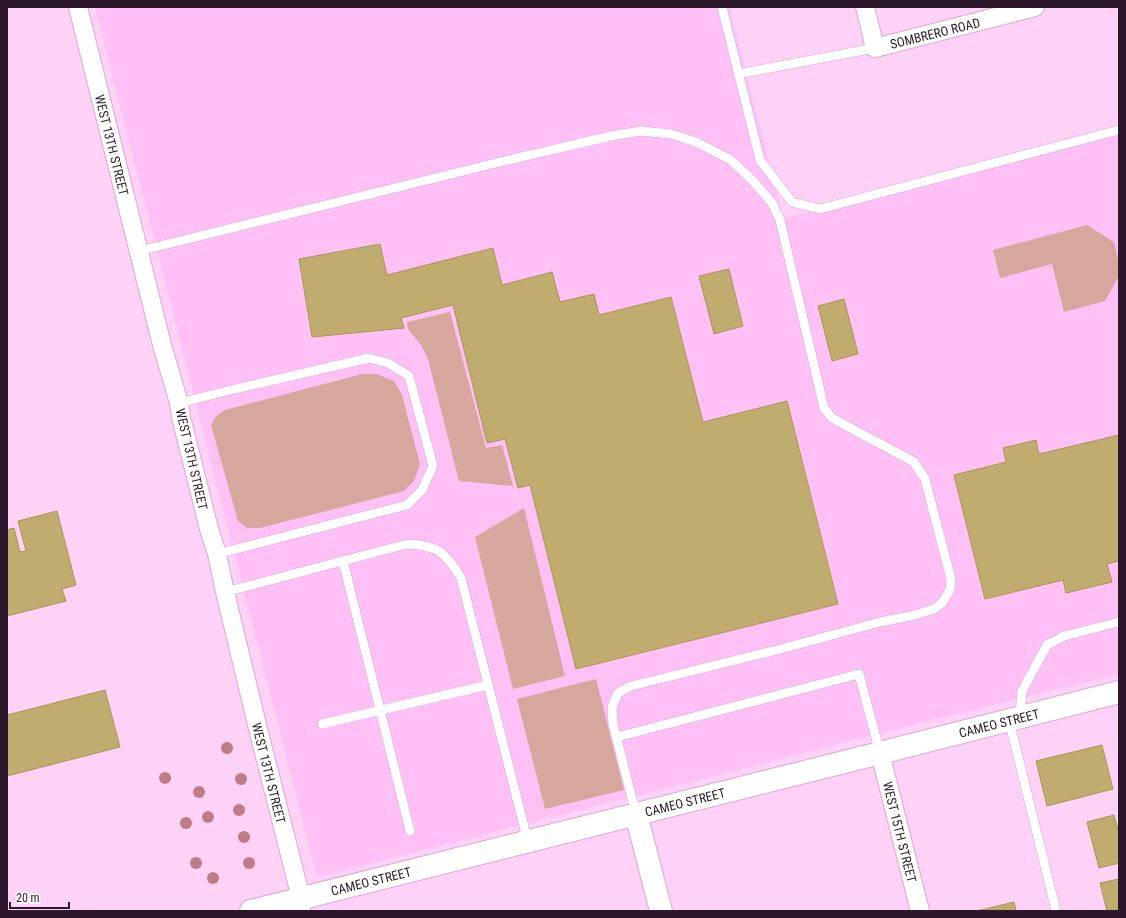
<svg xmlns="http://www.w3.org/2000/svg" width="1126" height="918" viewBox="0 0 1126 918" font-family="'Roboto Condensed',sans-serif">
	<style>
		.built { fill: #fec0f5 }
		.green { fill: #d7a79e }
		.building { fill: #c0ac6f; stroke: #aa9555 }
		.lines { fill: none; stroke-linecap: round; stroke-linejoin: round }
		.service-casing { stroke: #dba6d3; stroke-width: 10 }
		.minor-casing { stroke: #dba6d3; stroke-width: 20 }
		.tertiary-casing { stroke: #dba6d3; stroke-width: 24 }
		.service { stroke: #fff; stroke-width: 9 }
		.minor { stroke: #fff; stroke-width: 18 }
		.tertiary { stroke: #fff; stroke-width: 22 }
		.tree { fill: #bd7c86 }
		.labels { text-anchor: middle; stroke-width: 3.5; stroke-linejoin: round; paint-order: stroke }
		.street-label { font-size: 13px; fill: #2c182a; stroke: #fff }
	</style>
	<rect width="100%" height="100%" fill="#fed1f7"/>
	<path class="built" d="M 95,7 L 729,7 L 783,218 L 823,210 L 1119,134 L 1119,674 L 944,717 L 317,877 Z"/>
	<g class="green">
		<path d="M 1087,225 L 1114,242 L 1119,264 L 1119,276 L 1105,301 L 1064,312 L 1052,264 L 1000,278 L 993,250 Z"/>
		<path d="M 450,312 L 486,448 L 502,445 L 513,486 L 459,481 L 428,359 L 421,345 L 408,329 L 407,322 Z"/>
		<path d="M 362,374 L 377,374 L 394,381 L 402,395 L 420,464 L 414,481 L 404,491 L 260,528 L 247,528 L 238,521 L 211,425 L 216,416 L 225,410 Z"/>
		<path d="M 524,508 L 565,676 L 513,689 L 475,537 Z"/>
		<path d="M 596,679 L 624,790 L 545,809 L 517,699 Z"/>
	</g>
	<g class="building">
		<path d="M 380,244 L 387,275 L 493,248 L 502,285 L 552,272 L 560,302 L 594,294 L 599,315 L 671,297 L 703,422 L 787,401 L 838,604 L 576,669 L 530,485 L 518,488 L 505,439 L 487,443 L 453,305 L 401,318 L 404,328 L 312,337 L 299,259 Z"/>
		<path d="M 729,269 L 743,326 L 714,334 L 699,276 Z"/>
		<path d="M 844,299 L 858,354 L 832,361 L 818,306 Z"/>
		<path d="M 1119,435 L 1119,561 L 1107,564 L 1112,582 L 1066,593 L 1063,580 L 985,599 L 954,475 L 1006,462 L 1003,448 L 1036,440 L 1039,454 Z"/>
		<path d="M 57,511 L 76,585 L 62,589 L 66,601 L 7,616 L 7,530 L 14,528 L 20,552 L 26,551 L 18,521 Z"/>
		<path d="M 105,690 L 120,747 L 7,776 L 7,715 Z"/>
		<path d="M 1102,745 L 1113,789 L 1047,806 L 1036,761 Z"/>
		<path d="M 1114,815 L 1119,834 L 1119,863 L 1099,868 L 1087,822 Z"/>
		<path d="M 1119,879 L 1119,911 L 1107,911 L 1100,883 Z"/>
		<path d="M 1014,902 L 1016,911 L 977,911 Z"/>
	</g>
	<g class="lines">
		<g class="service-casing">
			<g id="service">
				<path d="M 722,7 L 760,160 L 792,202 L 820,209 L 1119,130"/>
				<path d="M 738,74 L 875,48"/>
				<path d="M 139,251 L 496,163 L 611,136 L 641,131 L 671,134 L 696,142 L 731,160 L 754,182 L 772,203 L 780,220 L 824,408 L 832,418 L 914,462 L 925,479 L 951,579 L 950,590 L 942,603 L 934,609 L 915,615 L 880,622 L 777,650 L 631,686 L 618,693 L 612,707 L 613,724 L 636,814"/>
				<path d="M 179,403 L 231,390 L 369,358 L 388,363 L 409,376 L 433,466 L 422,490 L 407,505 L 217,554"/>
				<path d="M 343,561 L 410,831"/>
				<path d="M 225,592 L 407,544 C 438,545 446,553 461,578 L 528,842"/>
				<path d="M 1020,717 L 1022,691 L 1047,645 L 1064,636 L 1119,622"/>
				<path d="M 1009,720 L 1056,911"/>
				<path d="M 322,724 L 488,685"/>
				<path d="M 617,737 L 859,674 L 880,753"/>
			</g>
		</g>
		<g class="minor-casing">
			<g id="minor">
				<path d="M 78,7 L 162,345 L 179,403 L 181,417 L 209,529 L 217,554 L 225,592 L 259,733 L 301,898 L 301,911"/>
				<path d="M 865,7 L 875,48 L 1035,7"/>
				<path d="M 880,753 L 920,911"/>
			</g>
		</g>
		<g class="tertiary-casing">
			<g id="tertiary">
				<path d="M 636,814 L 661,911"/>
				<path d="M 251,911 L 880,753 L 1119,692"/>
			</g>
		</g>
		<use href="#service" class="service"/>
		<use href="#minor" class="minor"/>
		<use href="#tertiary" class="tertiary"/>
	</g>
	<g class="tree">
		<circle cx="227" cy="748" r="6"/>
		<circle cx="165" cy="778" r="6"/>
		<circle cx="241" cy="779" r="6"/>
		<circle cx="199" cy="792" r="6"/>
		<circle cx="239" cy="810" r="6"/>
		<circle cx="208" cy="817" r="6"/>
		<circle cx="186" cy="823" r="6"/>
		<circle cx="244" cy="837" r="6"/>
		<circle cx="196" cy="863" r="6"/>
		<circle cx="249" cy="863" r="6"/>
		<circle cx="213" cy="878" r="6"/>
	</g>
	<g class="labels">
		<g class="street-label">
			<text transform="translate(935 33) rotate(-14)" y="5">SOMBRERO ROAD</text>
			<text transform="translate(112 145) rotate(76)" y="5">WEST 13TH STREET</text>
			<text transform="translate(192 459) rotate(77)" y="5">WEST 13TH STREET</text>
			<text transform="translate(999 723) rotate(-14)" y="5">CAMEO STREET</text>
			<text transform="translate(269 773) rotate(76)" y="5">WEST 13TH STREET</text>
			<text transform="translate(685 802) rotate(-14)" y="5">CAMEO STREET</text>
			<text transform="translate(900 832) rotate(76)" y="5">WEST 15TH STREET</text>
			<text transform="translate(371 881) rotate(-14)" y="5">CAMEO STREET</text>
		</g>
	</g>
	<rect width="1126" height="918" fill="none" stroke="#2c182a" stroke-width="16"/>
	<path d="M10 902v6h59v-6" fill="none" stroke="#2c182a" stroke-width="2"/>
	<text x="16" y="902" font-size="12" fill="#2c182a" stroke="#ffffff" stroke-width="3" paint-order="stroke">20 m</text>
</svg>
